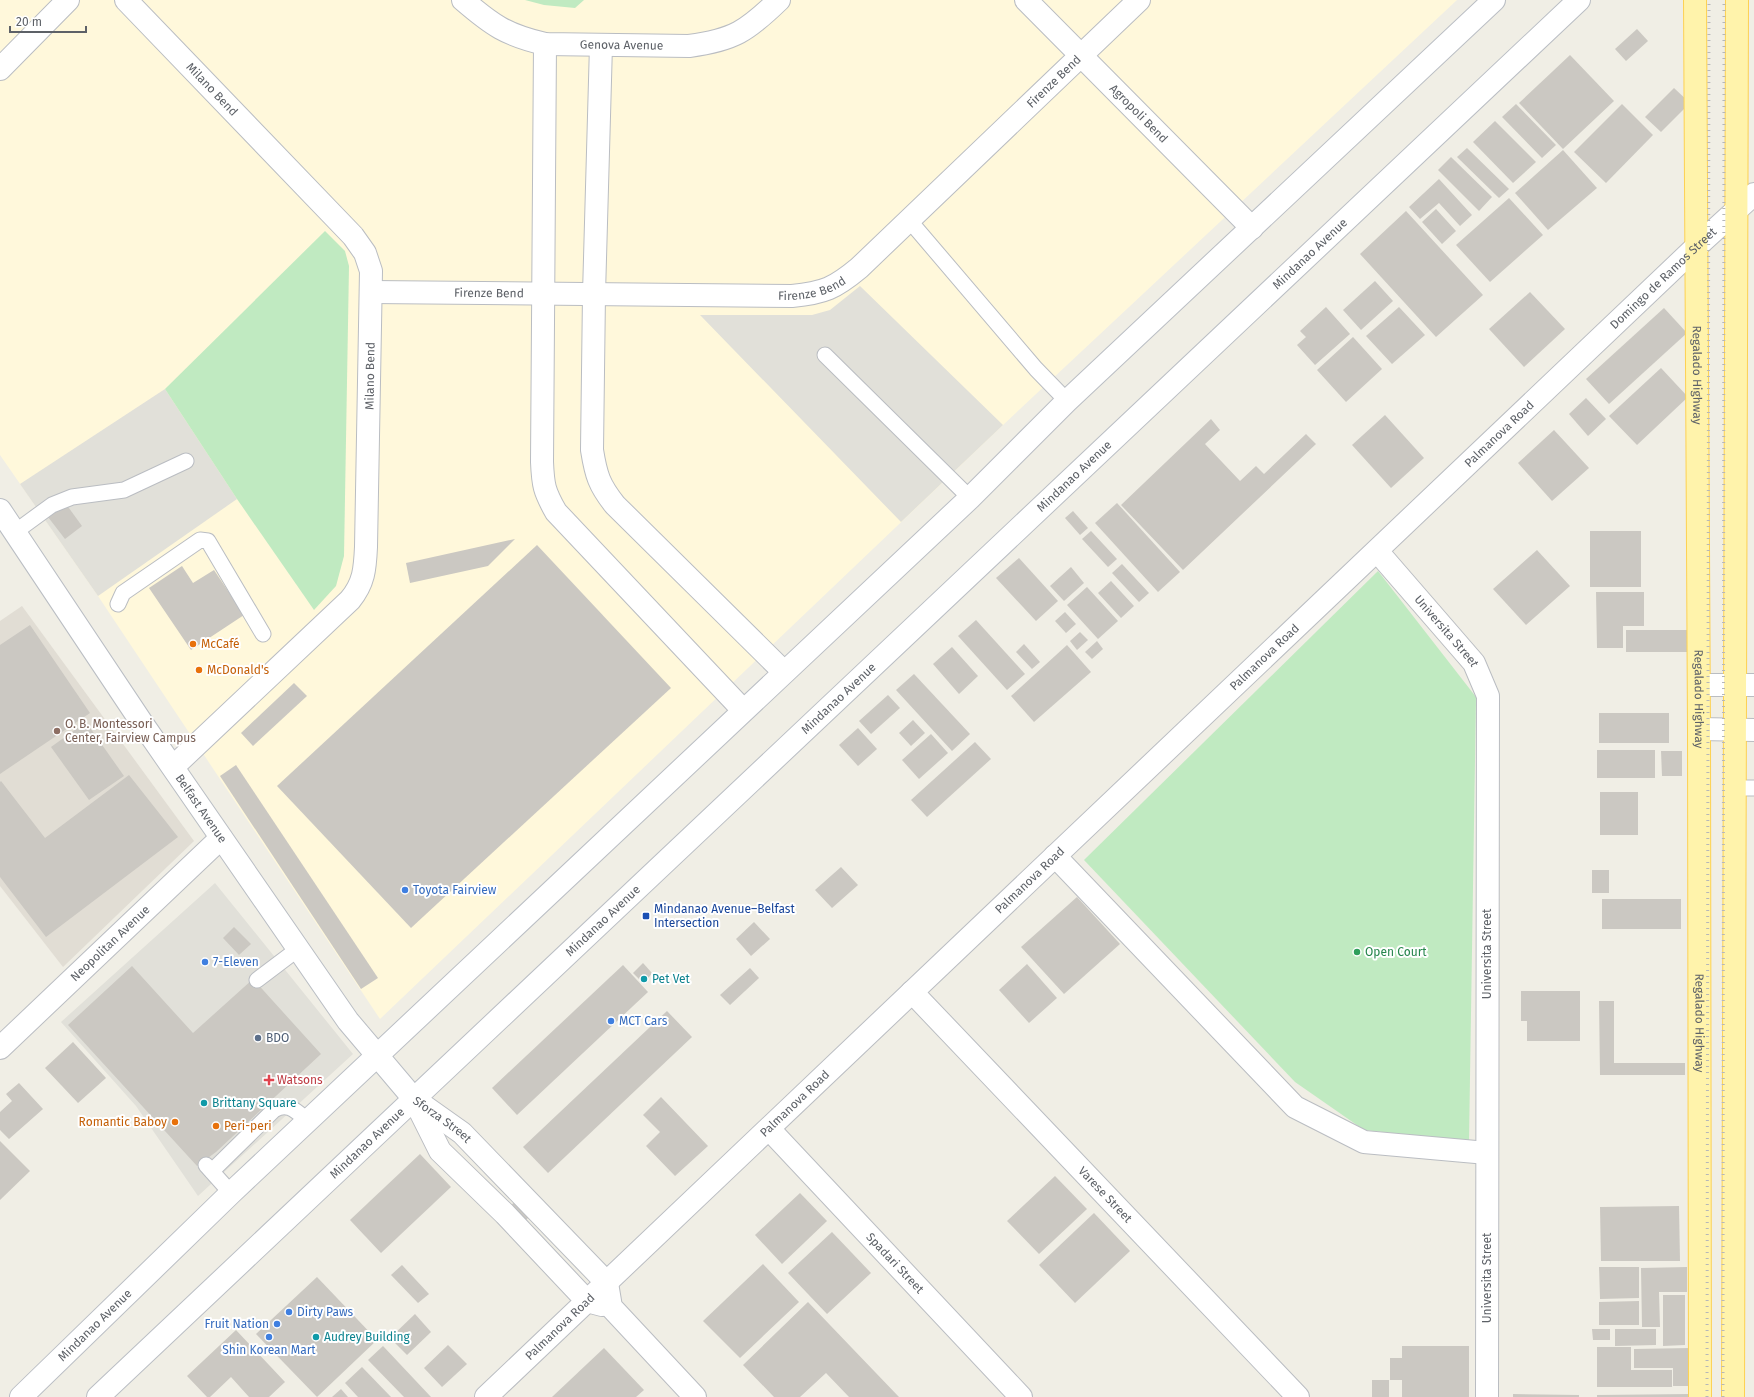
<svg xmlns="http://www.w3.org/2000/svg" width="1754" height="1397" viewBox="0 0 1754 1397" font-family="'Fira Sans',sans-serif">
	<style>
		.commercial { fill: #fff8db }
		.industrial { fill: #e1e0d9 }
		.education { fill: #e1ddd4 }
		.green { fill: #c0eac1 }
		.building { fill: #cbc8c2 }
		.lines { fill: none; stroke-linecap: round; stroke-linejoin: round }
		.service-casing { stroke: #babdc2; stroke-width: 17 }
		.minor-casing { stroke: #babdc2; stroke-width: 24 }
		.secondary-casing { stroke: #babec4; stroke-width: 24 }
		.primary-casing { stroke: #fdd152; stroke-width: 24 }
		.service { stroke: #fff; stroke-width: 15 }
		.minor { stroke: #fff; stroke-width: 22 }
		.secondary { stroke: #fff; stroke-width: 22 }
		.primary { stroke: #fff3ab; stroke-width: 22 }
		.rail { stroke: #b6b7b8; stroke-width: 3; stroke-dasharray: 1 5; stroke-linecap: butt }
		.food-dot { fill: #e8710a; stroke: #fff; stroke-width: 1.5 }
		.education-dot { fill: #8d6e63; stroke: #fff; stroke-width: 1.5 }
		.shop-dot { fill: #3f7fe0; stroke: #fff; stroke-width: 1.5 }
		.transit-dot { fill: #1a4fb4; stroke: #fff; stroke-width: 1.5 }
		.leisure-dot { fill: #2e9e5b; stroke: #fff; stroke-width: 1.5 }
		.culture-dot { fill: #0f9aa8; stroke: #fff; stroke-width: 1.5 }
		.service-dot { fill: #5c6f8a; stroke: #fff; stroke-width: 1.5 }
		.health-dot { fill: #e0444e; stroke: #fff; stroke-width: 1.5 }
		.labels { text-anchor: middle; stroke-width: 4; stroke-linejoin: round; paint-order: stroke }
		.street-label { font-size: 12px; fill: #5d6167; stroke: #fff }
		.food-label { font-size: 12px; fill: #c56008; stroke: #fff; text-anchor: start }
		.education-label { font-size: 12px; fill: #785e54; stroke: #fff; text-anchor: start }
		.shop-label { font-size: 12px; fill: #366cbe; stroke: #fff; text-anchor: start }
		.transit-label { font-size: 12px; fill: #164399; stroke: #fff; text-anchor: start }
		.leisure-label { font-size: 12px; fill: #27864d; stroke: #fff; text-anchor: start }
		.culture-label { font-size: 12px; fill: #0d838f; stroke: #fff; text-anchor: start }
		.service-label { font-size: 12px; fill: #4e5e75; stroke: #fff; text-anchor: start }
		.health-label { font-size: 12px; fill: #be3a42; stroke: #fff; text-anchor: start }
	</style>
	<rect width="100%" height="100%" fill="#f0eee5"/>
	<path class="commercial" d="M 0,0 L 1457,0 L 1003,425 L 380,1019 L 98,596 L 0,455 Z"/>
	<g class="industrial">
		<path d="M 860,286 L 1003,425 L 901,522 L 700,315 L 812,315 L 830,310 Z"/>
		<path d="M 165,389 L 237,499 L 98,596 L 20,484 Z"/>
		<path d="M 215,883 L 353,1054 L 198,1196 L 136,1106 L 61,1022 Z"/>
	</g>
	<path class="education" d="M 22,606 L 194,841 L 63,967 L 0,886 L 0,621 Z"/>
	<g class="green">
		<path d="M 525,0 L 584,0 L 575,8 L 544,5 Z"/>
		<path d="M 325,231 L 345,251 L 349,266 L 344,556 L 336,586 L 314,610 L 237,499 L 165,389 Z"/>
		<path d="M 1378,571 L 1476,697 L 1469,1141 L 1364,1130 L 1295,1082 L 1084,860 Z"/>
	</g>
	<g class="building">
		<path d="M 1637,29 L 1648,41 L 1626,61 L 1615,49 Z"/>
		<path d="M 1570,55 L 1614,101 L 1563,149 L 1519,103 Z"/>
		<path d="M 1674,88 L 1690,103 L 1661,132 L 1645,117 Z"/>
		<path d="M 1516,104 L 1556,145 L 1542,158 L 1502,117 Z"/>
		<path d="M 1622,104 L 1653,135 L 1606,183 L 1574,152 Z"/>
		<path d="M 1495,121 L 1536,162 L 1513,183 L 1473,142 Z"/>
		<path d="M 1467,148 L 1509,189 L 1499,198 L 1457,157 Z"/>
		<path d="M 1563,150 L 1597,188 L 1548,230 L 1515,193 Z"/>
		<path d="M 1451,157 L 1492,197 L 1479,211 L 1438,170 Z"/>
		<path d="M 1439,179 L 1472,215 L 1460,226 L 1439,203 L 1420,219 L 1409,207 Z"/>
		<path d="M 1509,198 L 1543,235 L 1490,282 L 1456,245 Z"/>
		<path d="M 1436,209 L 1456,231 L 1442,244 L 1422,222 Z"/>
		<path d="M 1406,211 L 1483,295 L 1436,337 L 1360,254 Z"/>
		<path d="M 1375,281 L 1393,301 L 1361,330 L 1343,310 Z"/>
		<path d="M 1530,292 L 1565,329 L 1524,367 L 1489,329 Z"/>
		<path d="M 1326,307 L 1350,334 L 1315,365 L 1297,345 L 1306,337 L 1300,331 Z"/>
		<path d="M 1399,307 L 1425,335 L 1392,364 L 1366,336 Z"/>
		<path d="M 1664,308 L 1687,333 L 1609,404 L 1586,379 Z"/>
		<path d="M 1353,337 L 1382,369 L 1346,402 L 1317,370 Z"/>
		<path d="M 1661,368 L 1688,397 L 1637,445 L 1609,416 Z"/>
		<path d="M 1586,398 L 1606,419 L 1588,436 L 1569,414 Z"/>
		<path d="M 1385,415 L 1424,458 L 1391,488 L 1352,445 Z"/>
		<path d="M 1211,419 L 1220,430 L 1205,444 L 1240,481 L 1256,466 L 1264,474 L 1306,434 L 1316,444 L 1183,570 L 1121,505 Z"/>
		<path d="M 1554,430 L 1589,468 L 1552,501 L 1518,463 Z"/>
		<path d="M 1117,503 L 1180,572 L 1158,592 L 1095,523 Z"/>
		<path d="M 66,504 L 82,526 L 65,539 L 48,517 Z"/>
		<path d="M 1073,511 L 1088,528 L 1080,535 L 1065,518 Z"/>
		<path d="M 1091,531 L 1117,559 L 1108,567 L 1082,539 Z"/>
		<rect x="1590" y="531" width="51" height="56"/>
		<path d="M 515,539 L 488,566 L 410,583 L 406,563 Z"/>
		<path d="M 537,545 L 671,688 L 411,928 L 277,786 Z"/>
		<path d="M 1537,550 L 1570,586 L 1526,625 L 1493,589 Z"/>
		<path d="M 1019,558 L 1058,601 L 1036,621 L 996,578 Z"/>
		<path d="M 1122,564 L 1149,593 L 1139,602 L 1112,573 Z"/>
		<path d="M 182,566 L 193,583 L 214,570 L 244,615 L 191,650 L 149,588 Z"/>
		<path d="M 1071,567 L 1084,583 L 1064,601 L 1050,586 Z"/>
		<path d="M 1111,581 L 1134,606 L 1121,618 L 1098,593 Z"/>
		<path d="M 1087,587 L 1118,621 L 1098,639 L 1067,605 Z"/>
		<path d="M 1596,592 L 1644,592 L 1644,626 L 1623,626 L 1623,648 L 1597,648 Z"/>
		<path d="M 1065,612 L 1076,624 L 1066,633 L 1055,621 Z"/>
		<path d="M 976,620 L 1025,674 L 1007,690 L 958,636 Z"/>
		<path d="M 30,625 L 90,713 L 0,774 L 0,645 Z"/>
		<rect x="1626" y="630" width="63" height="22"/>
		<path d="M 1080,632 L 1088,640 L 1077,650 L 1070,641 Z"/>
		<path d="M 1097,641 L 1103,649 L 1092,659 L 1085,652 Z"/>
		<path d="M 1024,644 L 1040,662 L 1032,669 L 1016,652 Z"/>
		<path d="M 1067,645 L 1091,672 L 1034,722 L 1011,696 Z"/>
		<path d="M 952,647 L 978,676 L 959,694 L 933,664 Z"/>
		<path d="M 914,674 L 970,734 L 952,751 L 896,690 Z"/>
		<path d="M 294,683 L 307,696 L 253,746 L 241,733 Z"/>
		<path d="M 888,695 L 900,708 L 871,734 L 859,721 Z"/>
		<rect x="1599" y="713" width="70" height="30"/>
		<path d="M 913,720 L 925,733 L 911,746 L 899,733 Z"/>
		<path d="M 86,722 L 124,776 L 89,800 L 51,747 Z"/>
		<path d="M 858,728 L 877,749 L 858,766 L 839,745 Z"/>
		<path d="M 931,734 L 948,753 L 919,779 L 902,760 Z"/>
		<path d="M 975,742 L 991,759 L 927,817 L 911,800 Z"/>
		<rect x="1597" y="750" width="58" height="28"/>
		<path d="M 1661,751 L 1682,751 L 1682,776 L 1662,776 Z"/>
		<path d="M 236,765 L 378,978 L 361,989 L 220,776 Z"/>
		<path d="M 129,775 L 178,837 L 46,937 L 0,877 L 0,782 L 1,781 L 45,838 Z"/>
		<rect x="1600" y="792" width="38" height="43"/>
		<path d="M 841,867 L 858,885 L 832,908 L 815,890 Z"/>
		<rect x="1592" y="870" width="17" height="23"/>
		<path d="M 1077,897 L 1120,944 L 1064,994 L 1021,947 Z"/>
		<rect x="1602" y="899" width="79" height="30"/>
		<path d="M 754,922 L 770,939 L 751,956 L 736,939 Z"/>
		<path d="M 234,927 L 251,944 L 239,955 L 223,938 Z"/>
		<path d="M 643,963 L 652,973 L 644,984 L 633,973 Z"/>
		<path d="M 1027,964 L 1057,998 L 1029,1023 L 999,990 Z"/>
		<path d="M 623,965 L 648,992 L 517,1115 L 492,1088 Z"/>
		<path d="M 132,966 L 193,1033 L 253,979 L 321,1054 L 216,1152 L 197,1166 L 68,1025 Z"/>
		<path d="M 750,968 L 759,978 L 730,1005 L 720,995 Z"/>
		<path d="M 1521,991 L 1580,991 L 1580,1041 L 1527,1041 L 1527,1021 L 1521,1021 Z"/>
		<path d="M 1599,1001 L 1614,1001 L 1614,1063 L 1685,1063 L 1685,1075 L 1600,1075 Z"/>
		<path d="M 667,1011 L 692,1037 L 548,1173 L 523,1147 Z"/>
		<path d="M 73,1042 L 106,1078 L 78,1103 L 45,1068 Z"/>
		<path d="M 19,1083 L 43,1109 L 9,1139 L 0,1130 L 0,1112 L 12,1101 L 6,1094 Z"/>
		<path d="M 661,1097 L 708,1146 L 675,1176 L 646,1146 L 660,1132 L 643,1115 Z"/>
		<path d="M 0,1141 L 30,1171 L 0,1200 Z"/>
		<path d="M 420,1154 L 451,1187 L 381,1253 L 350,1220 Z"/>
		<path d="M 1055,1176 L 1087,1209 L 1039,1254 L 1007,1221 Z"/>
		<path d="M 800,1193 L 827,1221 L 782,1264 L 755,1235 Z"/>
		<path d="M 517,1200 L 531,1215 L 524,1222 L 510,1206 Z"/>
		<path d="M 1679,1206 L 1680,1261 L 1601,1261 L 1600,1207 Z"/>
		<path d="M 1094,1213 L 1130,1251 L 1075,1303 L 1039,1265 Z"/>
		<path d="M 832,1232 L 871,1273 L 827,1314 L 788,1273 Z"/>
		<path d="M 763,1264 L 799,1302 L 740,1358 L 703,1321 Z"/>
		<path d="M 402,1265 L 429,1294 L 418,1303 L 391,1275 Z"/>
		<path d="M 1599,1267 L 1639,1267 L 1639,1298 L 1600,1299 Z"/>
		<path d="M 1687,1267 L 1687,1292 L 1659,1292 L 1660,1327 L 1642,1327 L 1641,1268 Z"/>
		<path d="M 317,1277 L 377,1340 L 317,1397 L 256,1334 Z"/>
		<path d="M 1663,1295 L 1685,1295 L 1685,1345 L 1663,1346 Z"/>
		<path d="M 1639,1301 L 1639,1325 L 1599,1325 L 1599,1302 Z"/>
		<path d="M 808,1302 L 852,1348 L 899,1397 L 849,1397 L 826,1373 L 800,1397 L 774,1397 L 743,1365 Z"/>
		<path d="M 415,1314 L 431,1332 L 407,1355 L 390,1338 Z"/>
		<path d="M 1592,1329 L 1610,1329 L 1610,1340 L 1593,1340 Z"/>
		<path d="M 1615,1329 L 1656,1329 L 1656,1345 L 1615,1346 Z"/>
		<path d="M 236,1330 L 285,1382 L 269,1397 L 249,1397 L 231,1377 L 210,1397 L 207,1397 L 187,1376 Z"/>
		<path d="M 448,1345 L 467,1364 L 442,1387 L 424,1368 Z"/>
		<path d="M 383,1346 L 431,1397 L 404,1397 L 368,1360 Z"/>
		<path d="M 1402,1346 L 1469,1346 L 1469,1397 L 1402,1397 L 1402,1380 L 1390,1380 L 1390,1358 L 1402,1358 Z"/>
		<path d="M 1597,1347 L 1631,1347 L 1631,1370 L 1672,1370 L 1672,1387 L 1597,1387 Z"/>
		<path d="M 604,1348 L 644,1390 L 636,1397 L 552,1397 Z"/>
		<path d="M 1690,1348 L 1690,1386 L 1673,1386 L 1673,1368 L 1634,1368 L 1634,1349 Z"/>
		<path d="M 362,1367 L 391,1397 L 358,1397 L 345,1383 Z"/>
		<rect x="1372" y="1380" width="17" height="17"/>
		<path d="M 341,1389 L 348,1397 L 332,1397 Z"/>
		<path d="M 1513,1394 L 1579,1395 L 1579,1397 L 1513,1397 Z"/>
		<path d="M 1689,1394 L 1689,1397 L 1597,1397 L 1597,1395 Z"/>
	</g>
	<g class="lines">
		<g class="service-casing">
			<g id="service">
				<path d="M 909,220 L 1036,369 L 1067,401"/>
				<path d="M 825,355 L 970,498"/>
				<path d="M 15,532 L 52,505 L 72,497 L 124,490 L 186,461"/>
				<path d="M 118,604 L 123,593 L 200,540 L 208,541 L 263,634"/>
				<path d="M 1735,788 L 1754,788"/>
				<path d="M 257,980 L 298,949"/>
				<path d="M 206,1165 L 231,1193"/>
				<path d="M 212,1171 L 274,1110 C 288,1101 297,1112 308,1121"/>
			</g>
		</g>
		<g class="minor-casing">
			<g id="minor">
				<path id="s1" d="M 126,0 L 353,236 L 365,253 L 371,271 L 366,547 C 365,569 364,583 350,600 L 173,767"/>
				<path id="s2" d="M 463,0 C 492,25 506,35 545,44 L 689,46 C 734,40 747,31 779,0"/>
				<path id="s3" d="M 1026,0 L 1252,228"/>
				<path d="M 545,44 L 542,462 C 543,485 544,491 556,512 L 743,710"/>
				<path d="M 601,45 L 594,294 L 592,450 C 596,475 599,485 615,505 L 784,672"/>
				<path d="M 0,69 L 68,0"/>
				<path id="s4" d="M 371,292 L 792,296 C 824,293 835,288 859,268 L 1139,0"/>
				<path id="s5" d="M 1377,551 L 1474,663 L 1488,696 L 1487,1397"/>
				<path d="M 1699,685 L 1754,685"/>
				<path d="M 1699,729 L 1754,730"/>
				<path d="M 1055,856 L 1295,1107 L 1364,1142 L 1487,1153"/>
				<path id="s6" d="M 912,992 L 1298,1397"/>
				<path id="s7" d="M 0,1048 L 221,838"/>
				<path id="s8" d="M 414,1099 L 462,1133 L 607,1283 L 611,1307 L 695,1397"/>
				<path d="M 415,1101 L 440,1151 L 505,1214 L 587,1301 L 602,1305"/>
				<path id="s9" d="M 769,1129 L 1021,1397"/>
				<path id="s10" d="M 486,1397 L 1696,247 L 1754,194"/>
			</g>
		</g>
		<g class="secondary-casing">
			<g id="secondary">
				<path id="s11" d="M 0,510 L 142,723 L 348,1021 L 414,1099"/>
				<path id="s12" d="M 21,1397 L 231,1193 L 970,498 L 1067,401 L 1494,0"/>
				<path id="s13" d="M 98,1397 L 1579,0"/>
			</g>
		</g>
		<g class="primary-casing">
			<g id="primary">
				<path id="s14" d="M 1695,0 L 1699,729 L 1700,1397"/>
				<path d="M 1733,1397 L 1737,0"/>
			</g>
		</g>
		<use href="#service" class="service"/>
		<use href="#minor" class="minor"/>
		<use href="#secondary" class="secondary"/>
		<use href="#primary" class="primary"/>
		<g class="rail">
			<path d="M 1707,1397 L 1709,0"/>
			<path d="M 1723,1397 L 1724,0"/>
		</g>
	</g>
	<g class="food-dot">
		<circle cx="193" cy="644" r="4"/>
		<circle cx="199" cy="670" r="4"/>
		<circle cx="175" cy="1122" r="4"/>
		<circle cx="216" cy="1126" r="4"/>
	</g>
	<circle class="education-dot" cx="57" cy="731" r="4"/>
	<g class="shop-dot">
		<circle cx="405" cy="890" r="4"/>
		<circle cx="205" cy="962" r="4"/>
		<circle cx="611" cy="1021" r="4"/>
		<circle cx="289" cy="1312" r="4"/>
		<circle cx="277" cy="1324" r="4"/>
		<circle cx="269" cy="1337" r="4"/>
	</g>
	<rect class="transit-dot" x="642" y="912" width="8" height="8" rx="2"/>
	<circle class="leisure-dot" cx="1357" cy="952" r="4"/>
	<g class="culture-dot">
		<circle cx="644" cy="979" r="4"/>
		<circle cx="204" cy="1103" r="4"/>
		<circle cx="316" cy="1337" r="4"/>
	</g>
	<circle class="service-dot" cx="258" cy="1038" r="4"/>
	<path class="health-dot" d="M267 1074h4v4h4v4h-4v4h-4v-4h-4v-4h4z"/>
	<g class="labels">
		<g class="street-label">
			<text dy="4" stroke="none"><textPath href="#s2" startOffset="171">Genova Avenue</textPath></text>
			<text dy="4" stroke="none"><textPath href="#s4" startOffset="765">Firenze Bend</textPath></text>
			<text dy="4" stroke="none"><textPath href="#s1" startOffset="124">Milano Bend</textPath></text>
			<text dy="4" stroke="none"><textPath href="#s3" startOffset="160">Agropoli Bend</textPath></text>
			<text dy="4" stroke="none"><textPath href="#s13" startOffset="1666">Mindanao Avenue</textPath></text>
			<text dy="4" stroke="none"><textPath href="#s10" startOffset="1624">Domingo de Ramos Street</textPath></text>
			<text dy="4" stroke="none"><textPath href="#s4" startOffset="442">Firenze Bend</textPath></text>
			<text dy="4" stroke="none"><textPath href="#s4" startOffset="118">Firenze Bend</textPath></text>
			<text dy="4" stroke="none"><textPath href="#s14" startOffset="375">Regalado Highway</textPath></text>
			<text transform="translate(370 376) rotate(-89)" y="4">Milano Bend</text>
			<text dy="4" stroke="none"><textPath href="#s10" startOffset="1398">Palmanova Road</textPath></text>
			<text dy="4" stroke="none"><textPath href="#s13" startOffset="1342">Mindanao Avenue</textPath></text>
			<text dy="4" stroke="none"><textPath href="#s5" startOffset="106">Universita Street</textPath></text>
			<text dy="4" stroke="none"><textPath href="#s10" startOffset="1074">Palmanova Road</textPath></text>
			<text dy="4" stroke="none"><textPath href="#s13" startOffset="1018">Mindanao Avenue</textPath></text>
			<text dy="4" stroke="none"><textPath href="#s14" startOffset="699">Regalado Highway</textPath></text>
			<text dy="4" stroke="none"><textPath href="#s11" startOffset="360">Belfast Avenue</textPath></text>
			<text dy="4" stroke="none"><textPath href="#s10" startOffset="750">Palmanova Road</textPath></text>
			<text dy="4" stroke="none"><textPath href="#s13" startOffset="694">Mindanao Avenue</textPath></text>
			<text dy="4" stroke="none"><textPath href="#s7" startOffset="152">Neopolitan Avenue</textPath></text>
			<text transform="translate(1487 954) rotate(-90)" y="4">Universita Street</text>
			<text dy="4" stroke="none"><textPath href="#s14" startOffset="1023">Regalado Highway</textPath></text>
			<text dy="4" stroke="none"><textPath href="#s10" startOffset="426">Palmanova Road</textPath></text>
			<text dy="4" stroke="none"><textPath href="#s8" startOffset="35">Sforza Street</textPath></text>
			<text dy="4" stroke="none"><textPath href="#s13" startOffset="370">Mindanao Avenue</textPath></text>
			<text dy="4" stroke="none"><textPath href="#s6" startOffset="280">Varese Street</textPath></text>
			<text dy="4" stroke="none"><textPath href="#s9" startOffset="184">Spadari Street</textPath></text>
			<text transform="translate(1487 1278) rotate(-90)" y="4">Universita Street</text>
			<text dy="4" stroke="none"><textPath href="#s12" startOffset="103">Mindanao Avenue</textPath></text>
			<text dy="4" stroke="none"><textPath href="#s10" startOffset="102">Palmanova Road</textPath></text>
		</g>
		<g class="food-label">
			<text x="201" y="648">McCafé</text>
			<text x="207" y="674">McDonald's</text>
			<text x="167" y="1126" text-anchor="end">Romantic Baboy</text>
			<text x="224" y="1130">Peri-peri</text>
		</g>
		<g class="education-label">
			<text x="65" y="728">O. B. Montessori<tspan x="65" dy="14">Center, Fairview Campus</tspan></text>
		</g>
		<g class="shop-label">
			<text x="413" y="894">Toyota Fairview</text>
			<text x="213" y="966">7-Eleven</text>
			<text x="619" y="1025">MCT Cars</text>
			<text x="297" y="1316">Dirty Paws</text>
			<text x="269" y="1328" text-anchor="end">Fruit Nation</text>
			<text x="269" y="1354" text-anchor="middle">Shin Korean Mart</text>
		</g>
		<g class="transit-label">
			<text x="654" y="913">Mindanao Avenue–Belfast<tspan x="654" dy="14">Intersection</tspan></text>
		</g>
		<g class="leisure-label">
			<text x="1365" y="956">Open Court</text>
		</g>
		<g class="culture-label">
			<text x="652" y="983">Pet Vet</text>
			<text x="212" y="1107">Brittany Square</text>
			<text x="324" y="1341">Audrey Building</text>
		</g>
		<g class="service-label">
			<text x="266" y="1042">BDO</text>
		</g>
		<g class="health-label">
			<text x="277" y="1084">Watsons</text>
		</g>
	</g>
	<path d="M10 26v6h76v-6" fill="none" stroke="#5d6167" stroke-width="2"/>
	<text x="16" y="26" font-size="12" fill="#5d6167" stroke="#ffffff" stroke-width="3" paint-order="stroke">20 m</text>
</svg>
